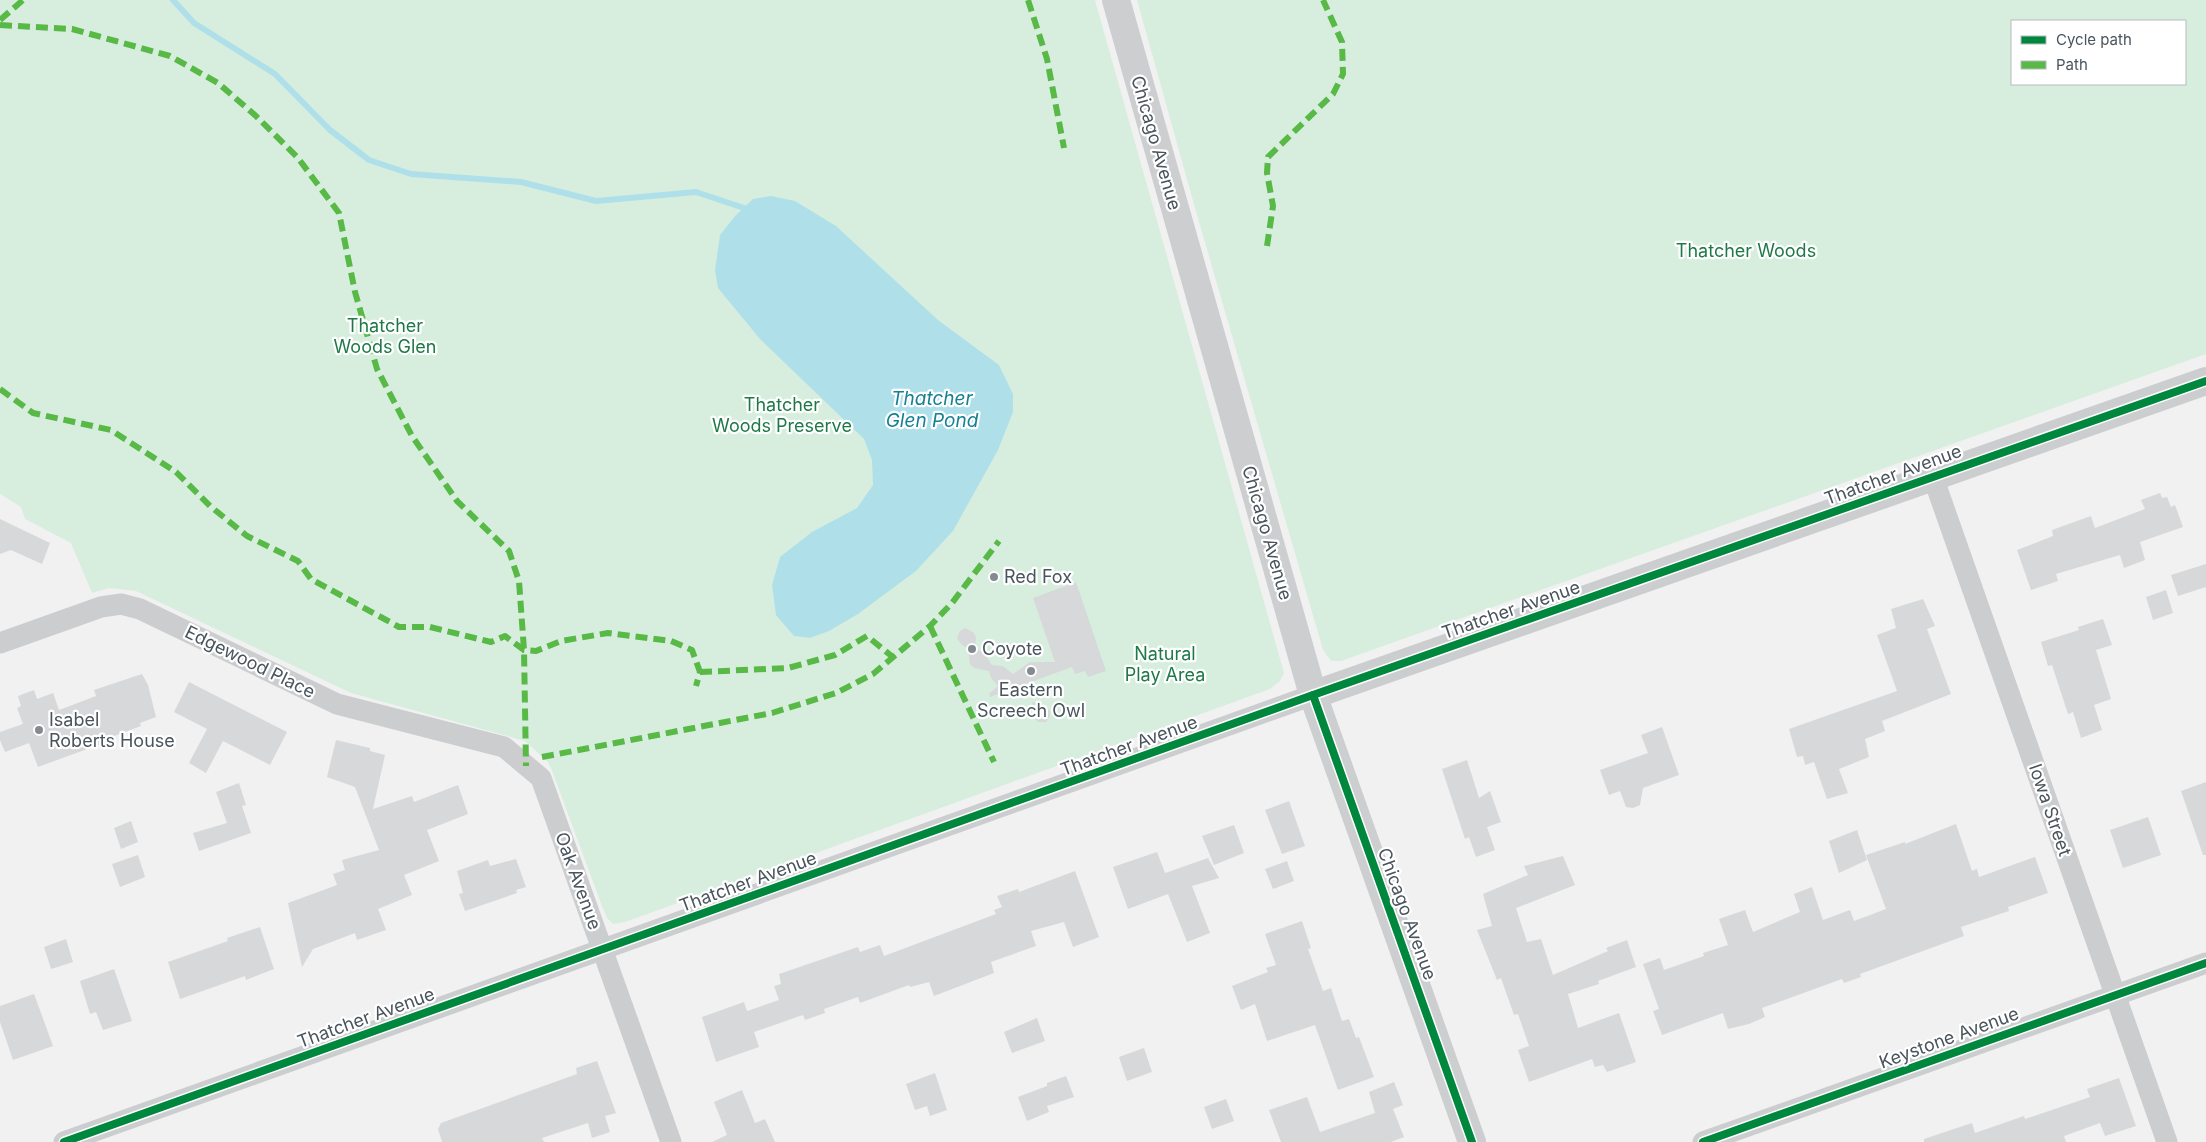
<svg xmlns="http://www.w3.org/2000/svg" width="2206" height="1142" viewBox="0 0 2206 1142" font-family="Inter,sans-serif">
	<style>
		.green { fill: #d7eedf; fill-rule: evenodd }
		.water { fill: #afe0e9 }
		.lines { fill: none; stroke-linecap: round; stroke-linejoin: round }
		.stream { stroke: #afe0e9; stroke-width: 6 }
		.building { fill: #d7d8d9 }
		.minor { stroke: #cbcdcf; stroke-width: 21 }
		.tertiary { stroke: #cbcdcf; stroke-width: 28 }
		.secondary { stroke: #ccced0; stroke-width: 28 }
		.quiet { stroke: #58b947; stroke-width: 6; stroke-dasharray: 12 6; stroke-linecap: butt }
		.cycleway-casing { stroke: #fff; stroke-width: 11 }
		.cycleway { stroke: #00873e; stroke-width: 8 }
		.poi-dot { fill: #848b90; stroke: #fff; stroke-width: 2 }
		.labels { text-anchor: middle; stroke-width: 4.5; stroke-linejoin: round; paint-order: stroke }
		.street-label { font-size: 18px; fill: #49545c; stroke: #fff }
		.park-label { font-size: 18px; fill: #1e7947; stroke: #fff }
		.poi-label { font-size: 18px; fill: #49545c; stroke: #fff; text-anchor: start }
		.water-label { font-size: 19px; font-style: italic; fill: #168094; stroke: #fff }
	</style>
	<rect width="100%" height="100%" fill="#f1f1f1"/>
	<g class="green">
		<path d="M 0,0 L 1095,0 L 1284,673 L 1280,681 L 1270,689 L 625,922 L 613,924 L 607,918 L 602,906 L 551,768 L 547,761 L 525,741 L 351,693 L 136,591 L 109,588 L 92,593 L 71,543 L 25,519 L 21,507 L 0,494 Z"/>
		<path d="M 1137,0 L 2206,0 L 2206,354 L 1341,661 L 1331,661 L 1323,650 L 1195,208 ZM 2185,21 L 2185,84 L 2012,84 L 2012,21 Z"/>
	</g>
	<path class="water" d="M 771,196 L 795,201 L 836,226 L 938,320 L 999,365 L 1013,394 L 1013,412 L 998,450 L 953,531 L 916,571 L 858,614 L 829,631 L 810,638 L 794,636 L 776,615 L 772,585 L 780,557 L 812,532 L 857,508 L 873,485 L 872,460 L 864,439 L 760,339 L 718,288 L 715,270 L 720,235 L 735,216 L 753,199 Z"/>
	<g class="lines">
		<path class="stream" d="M 173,0 L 194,23 L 275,74 L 330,130 L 369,160 L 411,174 L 521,182 L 596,201 L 696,192 L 744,208"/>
	</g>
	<g class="building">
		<path d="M 2160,493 L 2162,498 L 2167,497 L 2171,507 L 2175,505 L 2183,527 L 2140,542 L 2145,560 L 2124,568 L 2120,555 L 2056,574 L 2058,581 L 2031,590 L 2017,550 L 2053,536 L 2052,530 L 2091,516 L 2095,528 L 2145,509 L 2141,500 Z"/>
		<path d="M 0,519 L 50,543 L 42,564 L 11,550 L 0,554 Z"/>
		<path d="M 2206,564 L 2206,587 L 2178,596 L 2171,575 Z"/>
		<path d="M 1076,582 L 1106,671 L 1088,677 L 1085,671 L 1075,674 L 1072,667 L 990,697 L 989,694 L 998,686 L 991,678 L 989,671 L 974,668 L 970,664 L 968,649 L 961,644 L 957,638 L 960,631 L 965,628 L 973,632 L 976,637 L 975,648 L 984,653 L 992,665 L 1003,666 L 1013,674 L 1030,662 L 1055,662 L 1033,598 Z"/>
		<path d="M 2166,590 L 2173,613 L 2153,620 L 2146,597 Z"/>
		<path d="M 1923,599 L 1935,626 L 1927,629 L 1951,694 L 1882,721 L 1885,731 L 1865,739 L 1869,757 L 1839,769 L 1848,793 L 1827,799 L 1814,762 L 1805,765 L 1803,756 L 1797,757 L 1789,729 L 1897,691 L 1877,635 L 1896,628 L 1891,609 Z"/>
		<path d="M 2103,619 L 2112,645 L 2096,650 L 2111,699 L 2094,705 L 2102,730 L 2081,738 L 2073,712 L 2068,714 L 2052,665 L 2048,666 L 2041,642 L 2079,630 L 2078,627 Z"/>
		<path d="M 142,674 L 148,685 L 156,717 L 140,723 L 141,726 L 101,741 L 101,744 L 38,767 L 29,743 L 5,752 L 0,740 L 0,732 L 23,724 L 17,708 L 21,706 L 18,696 L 34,690 L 37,699 L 53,693 L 59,710 L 96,696 L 94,690 Z"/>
		<path d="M 189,682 L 287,732 L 270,765 L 223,741 L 206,773 L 189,763 L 207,729 L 174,712 Z"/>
		<path d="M 1032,702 L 1046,706 L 1050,711 L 1050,716 L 1046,722 L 1038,722 L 1034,718 Z"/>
		<path d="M 1662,727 L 1679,775 L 1643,788 L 1640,805 L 1633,808 L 1626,807 L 1620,791 L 1609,795 L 1600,770 L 1648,753 L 1641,735 Z"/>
		<path d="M 336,740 L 370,748 L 370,751 L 385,755 L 373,809 L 412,796 L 414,802 L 458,785 L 468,814 L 427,830 L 439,861 L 404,875 L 412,895 L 378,909 L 386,930 L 357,940 L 355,933 L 313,949 L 302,967 L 288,903 L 337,885 L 333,874 L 345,870 L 342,860 L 379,850 L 355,787 L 327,777 Z"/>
		<path d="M 1467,760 L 1479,798 L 1490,791 L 1501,822 L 1487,827 L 1495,850 L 1476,857 L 1469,837 L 1465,839 L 1442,769 Z"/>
		<path d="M 2206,782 L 2206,855 L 2203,855 L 2181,791 Z"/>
		<path d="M 239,783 L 246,805 L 242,806 L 251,833 L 199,851 L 193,833 L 227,823 L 216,792 Z"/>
		<path d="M 1289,801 L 1305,846 L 1282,854 L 1265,810 Z"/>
		<path d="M 2148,817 L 2161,855 L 2123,868 L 2110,830 Z"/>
		<path d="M 131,821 L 138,842 L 121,849 L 114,828 Z"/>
		<path d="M 1956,824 L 1972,871 L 1977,869 L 1979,877 L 2035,857 L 2048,893 L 2008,907 L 2009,911 L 1961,927 L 1964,936 L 1860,974 L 1861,977 L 1844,983 L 1842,979 L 1762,1008 L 1765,1017 L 1749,1024 L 1728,1029 L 1723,1013 L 1662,1035 L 1653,1011 L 1659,1009 L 1643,964 L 1660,958 L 1664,970 L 1704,956 L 1703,953 L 1728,945 L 1719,919 L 1745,910 L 1753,932 L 1800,912 L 1794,894 L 1812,887 L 1823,920 L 1850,910 L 1854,921 L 1886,909 L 1866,855 L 1905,842 L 1905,844 Z"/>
		<path d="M 1234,825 L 1244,853 L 1214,865 L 1202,836 Z"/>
		<path d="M 1857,830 L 1867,860 L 1839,873 L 1829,841 Z"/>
		<path d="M 1157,852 L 1165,873 L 1208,858 L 1219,878 L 1192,886 L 1210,933 L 1187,942 L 1168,894 L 1128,909 L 1113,867 Z"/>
		<path d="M 138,855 L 145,877 L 120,887 L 112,864 Z"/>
		<path d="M 1563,856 L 1575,885 L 1516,908 L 1527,942 L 1541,939 L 1553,975 L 1608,951 L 1606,948 L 1627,940 L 1636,967 L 1598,981 L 1599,984 L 1568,994 L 1578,1028 L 1619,1013 L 1636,1062 L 1607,1072 L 1603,1065 L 1595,1067 L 1592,1059 L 1529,1082 L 1518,1050 L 1529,1046 L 1518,1014 L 1514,1015 L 1501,978 L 1497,980 L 1477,930 L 1492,926 L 1483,894 L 1528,875 L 1524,866 Z"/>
		<path d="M 516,859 L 526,887 L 516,890 L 517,893 L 465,911 L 459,894 L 463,893 L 457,871 L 488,860 L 490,866 Z"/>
		<path d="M 1287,861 L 1294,881 L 1273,889 L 1265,869 Z"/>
		<path d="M 1075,871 L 1099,937 L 1073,947 L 1064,922 L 1031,931 L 1036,946 L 991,962 L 994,973 L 934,996 L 929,982 L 910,987 L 909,985 L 860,1003 L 858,997 L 824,1009 L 825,1013 L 805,1020 L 803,1015 L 754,1032 L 759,1047 L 716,1062 L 702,1017 L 744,1002 L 747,1011 L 779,1000 L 774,986 L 781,984 L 779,974 L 858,947 L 860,952 L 880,945 L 884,956 L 996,914 L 994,910 L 1002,907 L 997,896 L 1018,889 L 1019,892 Z"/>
		<path d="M 1302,921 L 1311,948 L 1308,949 L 1323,991 L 1331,988 L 1342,1021 L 1349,1019 L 1356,1038 L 1359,1037 L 1374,1077 L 1338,1090 L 1315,1025 L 1267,1041 L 1255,1004 L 1241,1010 L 1232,986 L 1268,972 L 1266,968 L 1276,965 L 1265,934 Z"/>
		<path d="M 260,927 L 274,969 L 246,980 L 245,976 L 180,999 L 168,962 L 228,941 L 227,938 Z"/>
		<path d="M 66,939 L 73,962 L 51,969 L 44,947 Z"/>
		<path d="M 114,969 L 132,1021 L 103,1030 L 96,1012 L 90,1014 L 80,981 Z"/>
		<path d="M 34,994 L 53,1046 L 13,1060 L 0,1022 L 0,1006 Z"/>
		<path d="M 1037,1018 L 1045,1041 L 1012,1053 L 1004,1032 Z"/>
		<path d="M 1144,1048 L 1152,1072 L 1127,1081 L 1119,1057 Z"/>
		<path d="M 597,1061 L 616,1113 L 605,1116 L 610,1132 L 592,1138 L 588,1123 L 542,1138 L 544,1142 L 442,1142 L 438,1129 L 441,1123 L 577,1074 L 576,1068 Z"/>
		<path d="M 935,1073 L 947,1110 L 930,1116 L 927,1106 L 915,1110 L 906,1084 Z"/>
		<path d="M 1066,1076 L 1074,1097 L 1047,1106 L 1049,1112 L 1027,1121 L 1018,1097 L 1047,1086 L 1047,1083 Z"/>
		<path d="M 2119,1078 L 2136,1126 L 2105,1136 L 2100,1123 L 2064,1136 L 2066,1142 L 1924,1142 L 1924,1139 L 1972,1123 L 1975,1133 L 2024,1116 L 2025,1119 L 2090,1097 L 2087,1089 Z"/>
		<path d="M 1394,1082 L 1403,1105 L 1393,1109 L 1404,1137 L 1391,1142 L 1281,1142 L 1269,1110 L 1307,1097 L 1320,1132 L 1375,1113 L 1369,1092 Z"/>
		<path d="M 742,1090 L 755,1123 L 765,1119 L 775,1142 L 712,1142 L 727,1135 L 714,1102 Z"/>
		<path d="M 1226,1099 L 1234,1121 L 1212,1129 L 1204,1107 Z"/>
	</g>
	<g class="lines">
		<g class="minor">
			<path d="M 1933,477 L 2167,1142"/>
			<path d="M 0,643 L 101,607 L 121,604 L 140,609 L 337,704 L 504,747 L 541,778 L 671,1142"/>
			<path d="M 64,1142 L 1313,695"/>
			<path d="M 1703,1142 L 2206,963"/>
		</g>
		<path class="tertiary" d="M 1313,695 L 2206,381"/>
		<path class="secondary" d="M 1116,0 L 1313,695 L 1472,1142"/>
		<g class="quiet">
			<path d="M 1028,0 L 1047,59 L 1064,148"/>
			<path d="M 0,20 L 23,0"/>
			<path d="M 0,25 L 72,29 L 170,56 L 218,83 L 256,116 L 298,158 L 339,213 L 355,292 L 377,369 L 412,436 L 457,501 L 509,551 L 519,581 L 524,650 L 526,766"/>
			<path d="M 1267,246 L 1273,206 L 1267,173 L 1268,157 L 1333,94 L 1343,74 L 1342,42 L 1323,0"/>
			<path d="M 0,389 L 33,413 L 111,430 L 176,472 L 210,506 L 247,536 L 298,561 L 311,579 L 399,627 L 430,627 L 491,642 L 505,636 L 524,650 L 536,651 L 561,641 L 608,633 L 671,641 L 692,650 L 700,672 L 696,686"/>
			<path d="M 930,626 L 994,762"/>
			<path d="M 700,672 L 788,668 L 835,655 L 867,636 L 894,658"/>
			<path d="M 542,757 L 772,713 L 836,693 L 873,674 L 930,626 L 952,603 L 999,541"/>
		</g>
		<g class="cycleway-casing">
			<g id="cycleway">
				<path d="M 1313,695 L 1472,1142"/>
				<path d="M 64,1142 L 1313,695 L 2206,381"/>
				<path d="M 1703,1142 L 2206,963"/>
			</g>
		</g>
		<use href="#cycleway" class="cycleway"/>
	</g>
	<g class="poi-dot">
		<circle cx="994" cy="577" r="5"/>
		<circle cx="972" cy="649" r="5"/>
		<circle cx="1031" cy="671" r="5"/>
		<circle cx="39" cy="730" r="5"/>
	</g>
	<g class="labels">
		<g class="street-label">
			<text transform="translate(1156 143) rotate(74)" y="6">Chicago Avenue</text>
			<text transform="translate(1893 475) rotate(-20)" y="6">Thatcher Avenue</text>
			<text transform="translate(1267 533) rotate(74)" y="6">Chicago Avenue</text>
			<text transform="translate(1511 610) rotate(-19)" y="6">Thatcher Avenue</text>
			<text transform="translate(250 662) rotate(26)" y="6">Edgewood Place</text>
			<text transform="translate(1129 746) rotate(-20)" y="6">Thatcher Avenue</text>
			<text transform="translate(2050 810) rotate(71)" y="6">Iowa Street</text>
			<text transform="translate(578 881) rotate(70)" y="6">Oak Avenue</text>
			<text transform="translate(748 882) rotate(-20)" y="6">Thatcher Avenue</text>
			<text transform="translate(1407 914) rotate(70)" y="6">Chicago Avenue</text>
			<text transform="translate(366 1018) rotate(-20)" y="6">Thatcher Avenue</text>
			<text transform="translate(1949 1038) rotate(-20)" y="6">Keystone Avenue</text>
		</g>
		<g class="park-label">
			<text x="1746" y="257">Thatcher Woods</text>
			<text x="385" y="332">Thatcher<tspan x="385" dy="21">Woods Glen</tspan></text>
			<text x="782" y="411">Thatcher<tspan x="782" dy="21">Woods Preserve</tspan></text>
			<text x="1165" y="660">Natural<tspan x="1165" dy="21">Play Area</tspan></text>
		</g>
		<g class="poi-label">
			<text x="1004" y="583">Red Fox</text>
			<text x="982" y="655">Coyote</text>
			<text x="1031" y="696" text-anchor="middle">Eastern<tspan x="1031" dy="21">Screech Owl</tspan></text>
			<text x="49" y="726">Isabel<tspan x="49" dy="21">Roberts House</tspan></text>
		</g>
		<g class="water-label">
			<text x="932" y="405">Thatcher<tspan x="932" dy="22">Glen Pond</tspan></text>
		</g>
	</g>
	<rect x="2011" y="20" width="175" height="65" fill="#ffffff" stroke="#b6bbbe"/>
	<rect x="2021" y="36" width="25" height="8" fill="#00873e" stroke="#b6bbbe"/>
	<text x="2056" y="45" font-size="15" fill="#49545c">Cycle path</text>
	<rect x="2021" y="61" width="25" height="8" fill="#58b947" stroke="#b6bbbe"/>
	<text x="2056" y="70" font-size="15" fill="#49545c">Path</text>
</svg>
